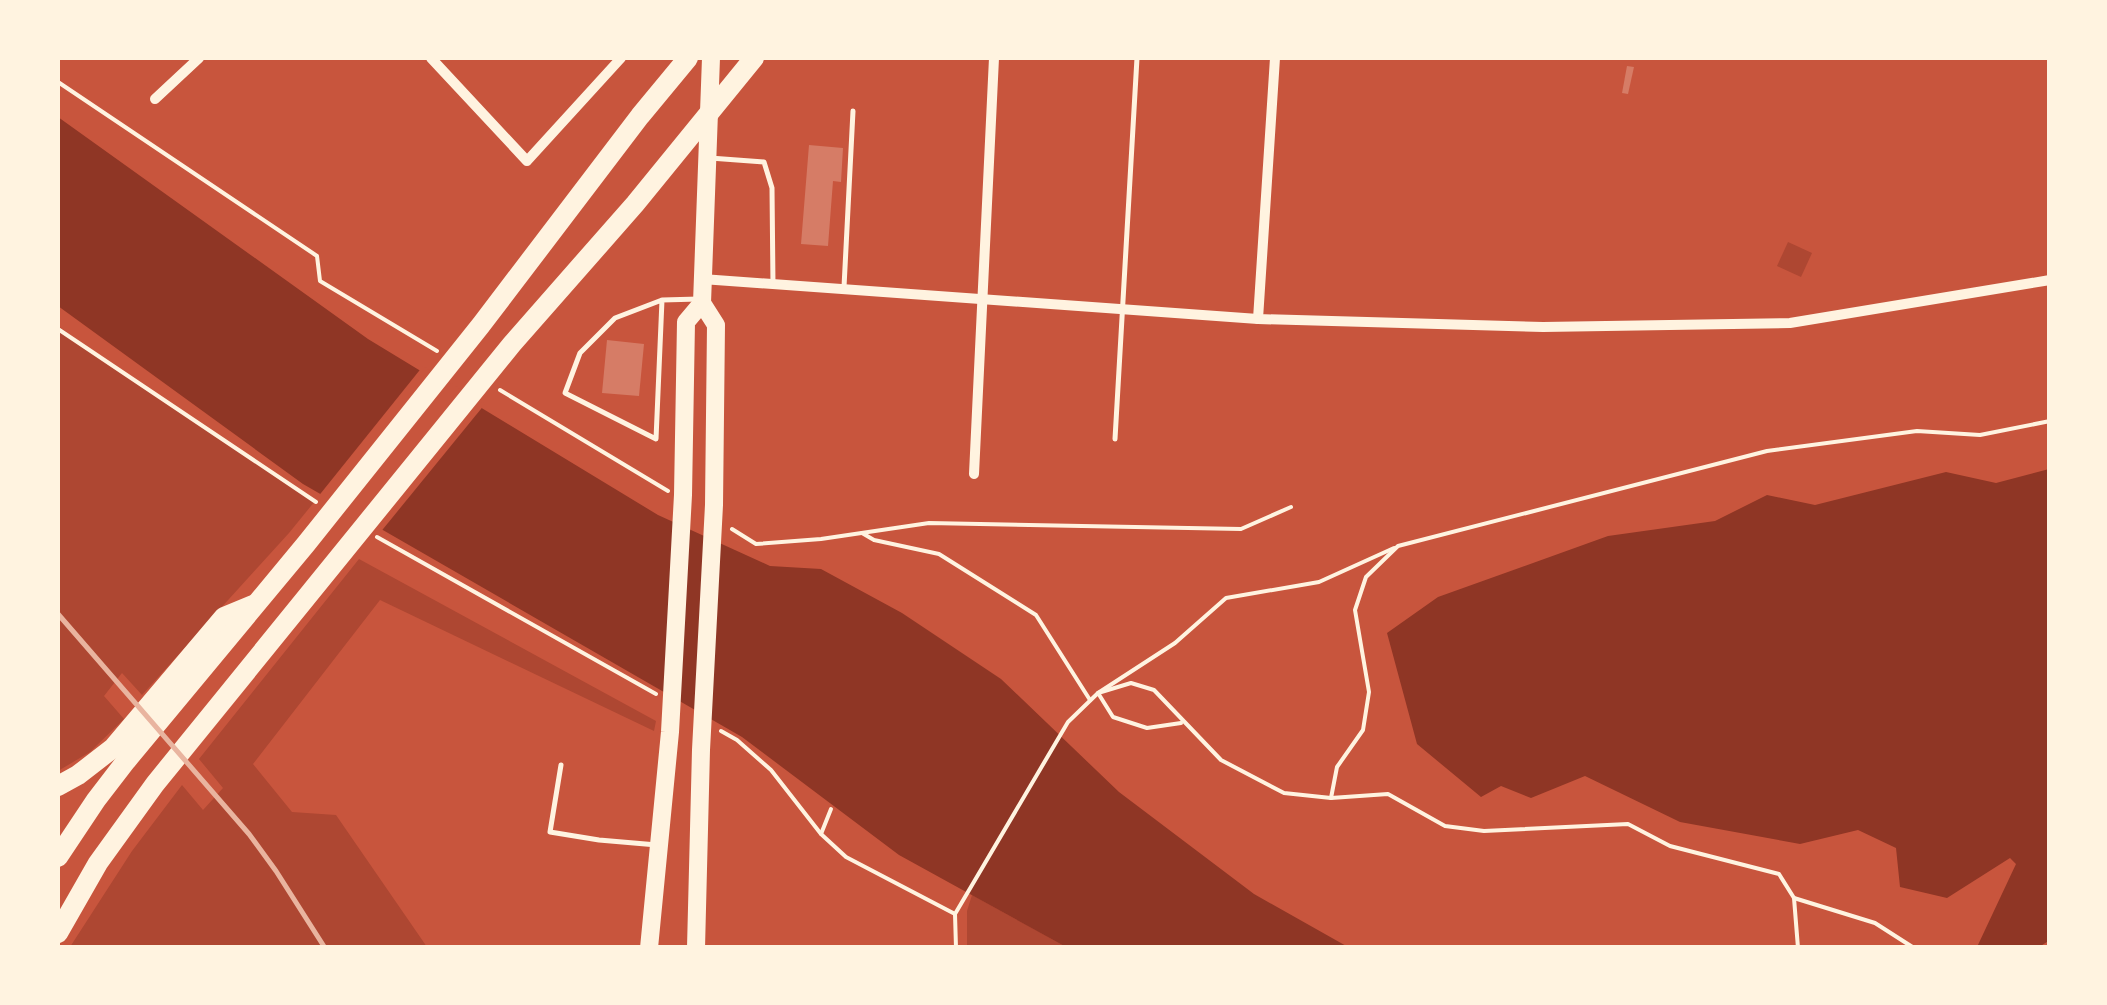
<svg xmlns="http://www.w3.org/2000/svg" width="2107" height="1005" viewBox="0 0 2107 1005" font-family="'Space Grotesk',sans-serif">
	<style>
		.green { fill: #ae4732 }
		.water { fill: #8f3625 }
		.pier { fill: #c8553d }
		.building { fill: #d67c66 }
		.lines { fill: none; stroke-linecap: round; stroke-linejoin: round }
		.path { stroke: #fff3e0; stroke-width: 4 }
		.service { stroke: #fff3e0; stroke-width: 5 }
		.minor { stroke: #fff3e0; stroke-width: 10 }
		.primary { stroke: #fff3e0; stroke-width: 18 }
		.motorway { stroke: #fff3e0; stroke-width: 20 }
		.rail { stroke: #e9b49f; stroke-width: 5 }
	</style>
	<rect width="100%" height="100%" fill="#c8553d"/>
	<g class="green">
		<path d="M 1788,242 L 1812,253 L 1801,277 L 1777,266 Z"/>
		<path d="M 58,326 L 128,376 L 315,501 L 289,533 L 142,695 L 122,673 L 104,696 L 124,719 L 90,752 L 58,771 Z"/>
		<path d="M 359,559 L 656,721 L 654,731 L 380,600 L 253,764 L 292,812 L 336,815 L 427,947 L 70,947 L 132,851 L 182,785 L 203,810 L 223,788 L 199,759 Z"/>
		<path d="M 972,895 L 1066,947 L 967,947 L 967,911 Z"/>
	</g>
	<g class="water">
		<path d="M 58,117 L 368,339 L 658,515 L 770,566 L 821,569 L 902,613 L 1001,679 L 1119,792 L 1254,894 L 1348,947 L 1066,947 L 899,855 L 742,737 L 303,484 L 58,306 Z"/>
		<path d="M 2049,469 L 2050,940 L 2039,947 L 1977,947 L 2016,864 L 2010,858 L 1947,898 L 1900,887 L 1896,848 L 1858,830 L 1800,844 L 1680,822 L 1585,776 L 1531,798 L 1501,786 L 1481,797 L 1417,744 L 1387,633 L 1438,597 L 1608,536 L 1715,521 L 1767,495 L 1815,505 L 1946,472 L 1996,483 Z"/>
	</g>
	<path class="pier" d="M 423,366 L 485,404 L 379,534 L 317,498 Z"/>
	<g class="building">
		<path d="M 1627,66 L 1634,67 L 1628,94 L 1622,93 Z"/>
		<path d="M 809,145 L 843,148 L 841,182 L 833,181 L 828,246 L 801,244 Z"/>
		<path d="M 607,340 L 644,344 L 639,396 L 602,393 Z"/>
	</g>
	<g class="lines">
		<g class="path">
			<path d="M 58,82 L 317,256 L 320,281 L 437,351"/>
			<path d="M 58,329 L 316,502"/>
			<path d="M 500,390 L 668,491"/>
			<path d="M 732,529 L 756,544 L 821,539 L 929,523 L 1241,529 L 1291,507"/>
			<path d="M 862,533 L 874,540 L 939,554 L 1036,615 L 1090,700"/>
			<path d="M 377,537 L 656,694"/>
			<path d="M 1181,723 L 1147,728 L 1113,717 L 1098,693 L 1175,643 L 1226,598 L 1319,582 L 1394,548"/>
			<path d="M 721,731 L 737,740 L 771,770 L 821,834 L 846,857 L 955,914 L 1068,722 L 1098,693 L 1131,683 L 1154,690 L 1221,760 L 1284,793 L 1331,798 L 1388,794 L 1445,826 L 1484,831 L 1628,824 L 1670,846 L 1779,874 L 1794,898 L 1798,948"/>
			<path d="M 1331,798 L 1337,767 L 1363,730 L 1369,692 L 1355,610 L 1366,577 L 1398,546 L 1767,451 L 1917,431 L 1980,435 L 2050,421"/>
			<path d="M 821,834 L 831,809"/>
			<path d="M 1794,898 L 1875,923 L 1914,948"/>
			<path d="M 955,914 L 956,948"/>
		</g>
		<g class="service">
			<path d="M 710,158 L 764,162 L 772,188 L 773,285"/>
			<path d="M 844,287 L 853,111"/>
			<path d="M 662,300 L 656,439 L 565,393 L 580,353 L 615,318 L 662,300 L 699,299"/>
			<path d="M 1115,439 L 1137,58"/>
			<path d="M 561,765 L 550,832 L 599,840 L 657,845"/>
		</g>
		<g class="minor">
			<path d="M 431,58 L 527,161 L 621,58"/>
			<path d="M 155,99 L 199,58"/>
			<path d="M 702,279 L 1258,319 L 1543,327 L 1790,323 L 2050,280"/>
			<path d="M 1258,319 L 1275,58"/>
			<path d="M 974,474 L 994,58"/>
		</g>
		<g class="primary">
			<path d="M 649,948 L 670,732 L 683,495 L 686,322 L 702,303"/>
			<path d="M 696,948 L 701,750 L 714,505 L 716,325 L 702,303 L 711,58"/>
		</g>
		<g class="motorway">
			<path d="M 58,786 L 78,775 L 113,748 L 224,617 L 253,605"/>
			<path d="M 58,857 L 96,800 L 126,761 L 306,544 L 481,325 L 640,116 L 688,58"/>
			<path d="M 58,933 L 98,863 L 155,784 L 512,344 L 635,204 L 754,58"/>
		</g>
		<path class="rail" d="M 58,614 L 249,834 L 276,871 L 325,948"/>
	</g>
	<rect width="2107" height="1005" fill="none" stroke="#fff3e0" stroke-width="120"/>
</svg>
